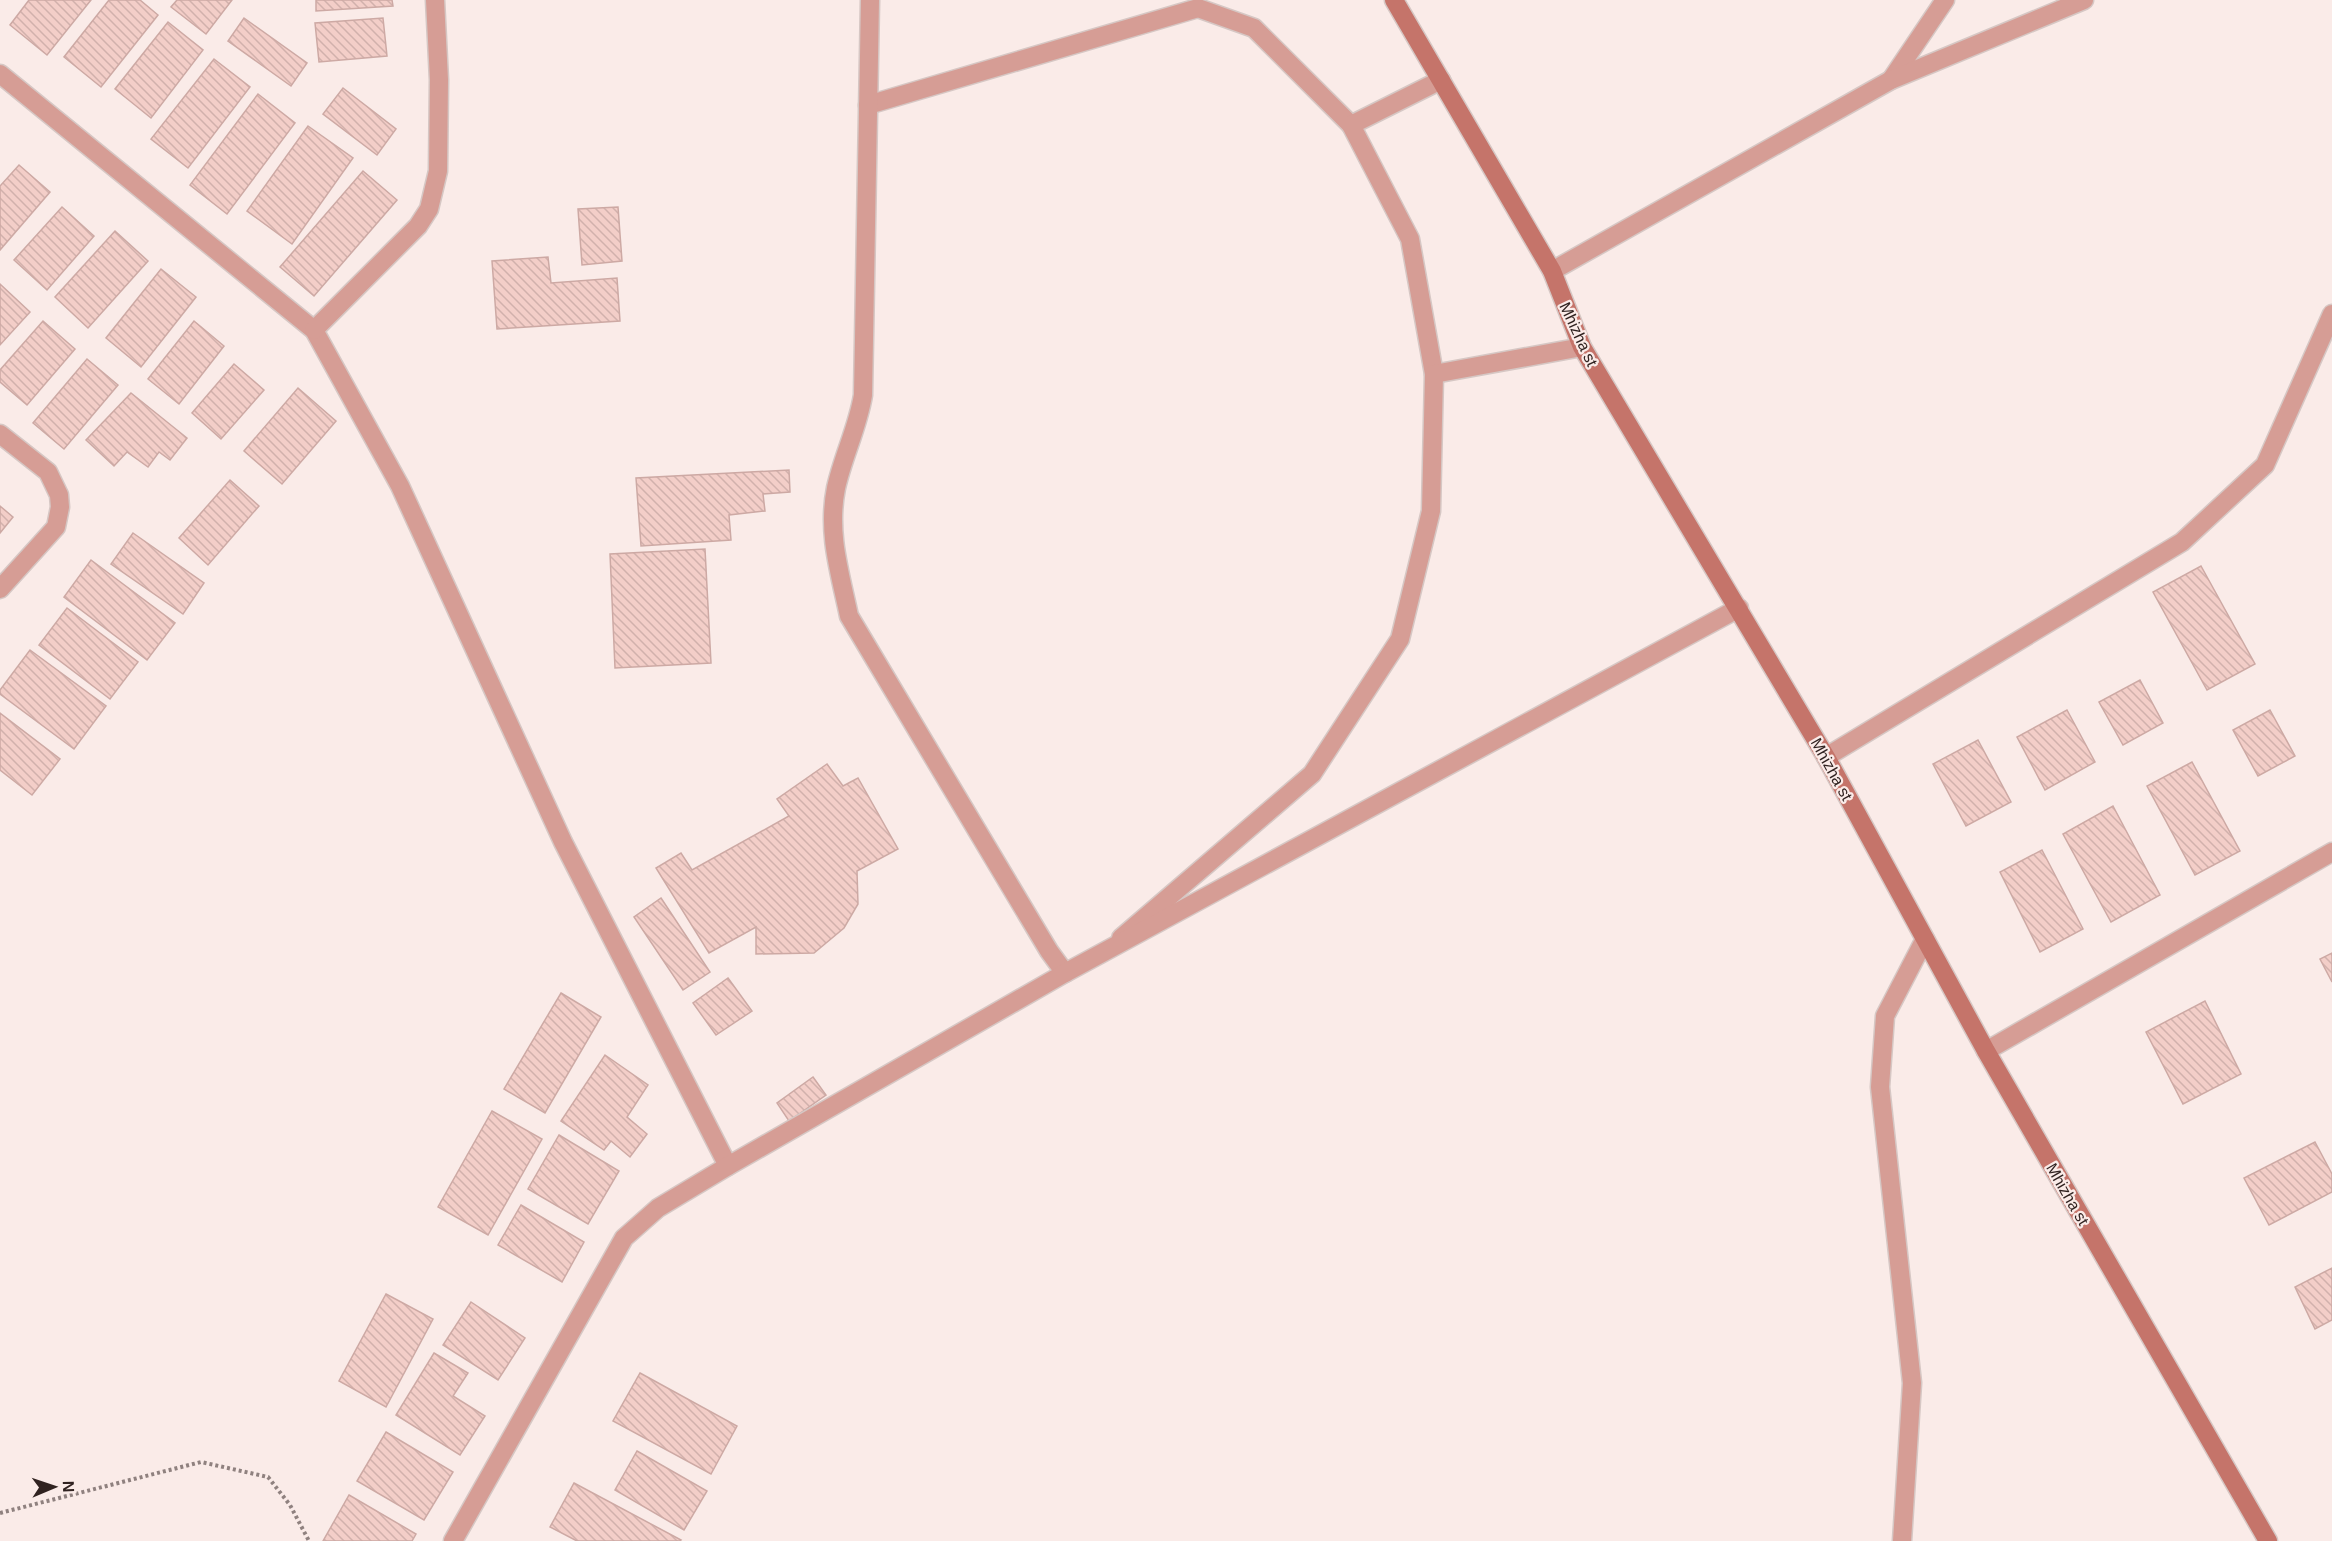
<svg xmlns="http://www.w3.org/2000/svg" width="2332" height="1541" viewBox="0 0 2332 1541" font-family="Helvetica,sans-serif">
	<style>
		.building { fill: url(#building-back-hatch); stroke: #cda9a4; stroke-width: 1.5 }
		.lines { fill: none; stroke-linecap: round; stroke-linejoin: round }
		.lane-casing { stroke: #d6c7c4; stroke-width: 21 }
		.street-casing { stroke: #d6c7c4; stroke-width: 21 }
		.secondary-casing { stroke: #d6c7c4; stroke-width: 21 }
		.path { stroke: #8f817f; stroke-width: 4; stroke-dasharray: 3 3; stroke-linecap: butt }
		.lane { stroke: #d69d95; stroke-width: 18 }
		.street { stroke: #d69d95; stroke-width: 18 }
		.secondary { stroke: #c5746a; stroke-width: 18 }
		.labels { text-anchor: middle; stroke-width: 4.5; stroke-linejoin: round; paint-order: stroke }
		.street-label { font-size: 16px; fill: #302220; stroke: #faebe8 }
	</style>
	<defs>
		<pattern id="building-back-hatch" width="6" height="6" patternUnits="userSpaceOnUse" patternTransform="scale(1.5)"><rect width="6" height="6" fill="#f3cec8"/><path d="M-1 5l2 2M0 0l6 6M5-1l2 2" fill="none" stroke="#d1b1ac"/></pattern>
	</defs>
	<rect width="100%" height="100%" fill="#faebe8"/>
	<g class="building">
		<path d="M 29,0 L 91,0 L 47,55 L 10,25 Z"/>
		<path d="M 109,0 L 140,0 L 158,15 L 101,87 L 64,57 Z"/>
		<path d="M 177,0 L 232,0 L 206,34 L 171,7 Z"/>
		<path d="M 316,0 L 392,0 L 393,6 L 316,11 Z"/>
		<path d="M 244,18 L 307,63 L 291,86 L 228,41 Z"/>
		<path d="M 383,18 L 387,56 L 319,62 L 315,23 Z"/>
		<path d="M 168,22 L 203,50 L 151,118 L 115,89 Z"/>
		<path d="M 214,59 L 250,87 L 188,168 L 151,139 Z"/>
		<path d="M 343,88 L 396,129 L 377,155 L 323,114 Z"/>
		<path d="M 258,94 L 295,123 L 227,214 L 190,185 Z"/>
		<path d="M 308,126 L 353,158 L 292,244 L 247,211 Z"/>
		<path d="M 19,165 L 50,192 L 0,250 L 0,186 Z"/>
		<path d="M 363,171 L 397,200 L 314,296 L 280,267 Z"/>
		<path d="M 62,207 L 94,236 L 47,290 L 14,260 Z"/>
		<path d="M 618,207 L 622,261 L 582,265 L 578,209 Z"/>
		<path d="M 115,231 L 148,261 L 88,328 L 55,297 Z"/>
		<path d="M 548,257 L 551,283 L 617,278 L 620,321 L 497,329 L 492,261 Z"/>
		<path d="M 161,269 L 196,297 L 141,367 L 106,338 Z"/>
		<path d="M 0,284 L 30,312 L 0,345 Z"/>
		<path d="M 43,321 L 75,349 L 27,405 L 0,382 L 0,370 Z"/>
		<path d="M 194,321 L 224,346 L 179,404 L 148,379 Z"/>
		<path d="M 87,359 L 118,385 L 64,449 L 33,423 Z"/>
		<path d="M 234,364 L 264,390 L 221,439 L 192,413 Z"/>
		<path d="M 298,388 L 336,421 L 282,484 L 244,451 Z"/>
		<path d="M 131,393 L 187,438 L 170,460 L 159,452 L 148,467 L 127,452 L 114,466 L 86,440 Z"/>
		<path d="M 789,470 L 790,492 L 763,494 L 765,511 L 729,515 L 731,540 L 641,546 L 636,478 Z"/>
		<path d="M 230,480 L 259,506 L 208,565 L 179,538 Z"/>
		<path d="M 0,506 L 13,517 L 0,533 Z"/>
		<path d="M 133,533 L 204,583 L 183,614 L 111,564 Z"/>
		<path d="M 705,549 L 711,663 L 615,668 L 610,554 Z"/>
		<path d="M 91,560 L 175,623 L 147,660 L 64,597 Z"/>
		<path d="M 2201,566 L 2255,664 L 2207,690 L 2153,592 Z"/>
		<path d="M 67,608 L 138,662 L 110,699 L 39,645 Z"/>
		<path d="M 30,650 L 106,706 L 74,749 L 0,694 L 0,690 Z"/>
		<path d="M 2140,680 L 2163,723 L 2123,745 L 2099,702 Z"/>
		<path d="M 2067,710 L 2095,762 L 2045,790 L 2017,737 Z"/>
		<path d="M 2270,710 L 2295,756 L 2258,776 L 2233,730 Z"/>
		<path d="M 0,713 L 60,759 L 32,795 L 0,770 Z"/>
		<path d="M 1978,740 L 2011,802 L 1966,826 L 1933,764 Z"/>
		<path d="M 2192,762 L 2240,851 L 2195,875 L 2147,786 Z"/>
		<path d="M 827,764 L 843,786 L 858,778 L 898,849 L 857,871 L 858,904 L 844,928 L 814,953 L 756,954 L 756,927 L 709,953 L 656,868 L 681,853 L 692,870 L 789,816 L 777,799 Z"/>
		<path d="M 2113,806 L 2160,895 L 2111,922 L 2063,834 Z"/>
		<path d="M 2042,850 L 2083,929 L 2040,952 L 2000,872 Z"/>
		<path d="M 661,898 L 710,972 L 683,990 L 634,917 Z"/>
		<path d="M 2332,953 L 2332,982 L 2320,959 Z"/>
		<path d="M 728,978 L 752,1011 L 716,1035 L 693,1003 Z"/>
		<path d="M 561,993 L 601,1017 L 545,1113 L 504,1089 Z"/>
		<path d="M 2205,1001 L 2241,1074 L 2183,1104 L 2146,1032 Z"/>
		<path d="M 605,1055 L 648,1085 L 627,1117 L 647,1134 L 630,1157 L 611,1141 L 604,1150 L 561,1121 Z"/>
		<path d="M 813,1077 L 826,1095 L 789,1121 L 777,1103 Z"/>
		<path d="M 492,1111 L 542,1139 L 488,1235 L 438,1207 Z"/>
		<path d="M 559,1135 L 619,1171 L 588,1224 L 528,1189 Z"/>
		<path d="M 2315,1142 L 2332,1174 L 2332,1192 L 2269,1225 L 2244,1178 Z"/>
		<path d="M 521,1205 L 584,1242 L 562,1282 L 498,1245 Z"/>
		<path d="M 2332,1268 L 2332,1320 L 2315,1329 L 2295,1287 Z"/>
		<path d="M 386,1294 L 433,1319 L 386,1407 L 339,1381 Z"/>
		<path d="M 471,1302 L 525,1338 L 498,1380 L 443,1345 Z"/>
		<path d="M 434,1353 L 468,1373 L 453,1396 L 485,1416 L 460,1455 L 396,1415 Z"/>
		<path d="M 640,1373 L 737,1426 L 711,1474 L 613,1421 Z"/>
		<path d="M 386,1432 L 453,1472 L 424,1520 L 357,1481 Z"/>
		<path d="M 637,1451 L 707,1491 L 684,1530 L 615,1490 Z"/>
		<path d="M 574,1483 L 681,1540 L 680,1541 L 577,1541 L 550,1527 Z"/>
		<path d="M 349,1495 L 416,1534 L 412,1541 L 323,1541 Z"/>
	</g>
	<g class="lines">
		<g class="lane-casing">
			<g id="lane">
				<path d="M 868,105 L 1198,8 L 1254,28 L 1351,125"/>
				<path d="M 1434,374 L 1410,239 L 1351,125 L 1441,80"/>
				<path d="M 1121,938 L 1312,774 L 1400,639 L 1431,511 L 1434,374 L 1582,347"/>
				<path d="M 1902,1541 L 1912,1383 L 1880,1087 L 1885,1016 L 1925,939"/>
			</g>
		</g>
		<g class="street-casing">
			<g id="street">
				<path d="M 870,0 L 863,395 C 858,427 843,456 836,488 C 827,533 840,573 849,616 L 1049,951 L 1065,973"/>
				<path d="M 0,74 L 314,330 L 400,486 L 563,842 L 728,1166"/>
				<path d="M 1891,80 L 1945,0"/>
				<path d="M 1552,271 L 1891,80 L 2084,0"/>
				<path d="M 314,330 L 418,226 L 429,209 L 438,171 L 439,80 L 435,0"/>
				<path d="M 0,434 L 48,472 L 59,495 L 60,507 L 56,527 L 0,589"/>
				<path d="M 1826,757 L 2182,542 L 2265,465 L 2332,314"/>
				<path d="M 1986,1051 L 2332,852"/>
				<path d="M 453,1541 L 624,1238 L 658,1208 L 728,1166 L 1065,973 L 1739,608"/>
			</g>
		</g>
		<g class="secondary-casing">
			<path id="secondary" d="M 1394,0 L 1552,271 L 1582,347 L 1826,757 L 1986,1051 L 2268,1541"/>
		</g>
		<path class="path" d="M 0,1513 L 201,1462 L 268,1477 L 290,1505 L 309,1541"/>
		<use href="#lane" class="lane"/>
		<use href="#street" class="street"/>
		<use href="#secondary" class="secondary"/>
	</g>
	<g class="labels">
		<g class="street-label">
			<text transform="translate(1579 334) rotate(65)" y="6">Mhizha st</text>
			<text transform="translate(1832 769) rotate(61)" y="6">Mhizha st</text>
			<text transform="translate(2068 1194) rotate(60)" y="6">Mhizha st</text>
		</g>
	</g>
	<g transform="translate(54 1487) rotate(88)" stroke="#faebe8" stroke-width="4.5" paint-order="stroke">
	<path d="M0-4.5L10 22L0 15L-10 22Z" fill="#302220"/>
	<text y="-9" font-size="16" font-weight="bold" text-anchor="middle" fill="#302220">N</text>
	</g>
</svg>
